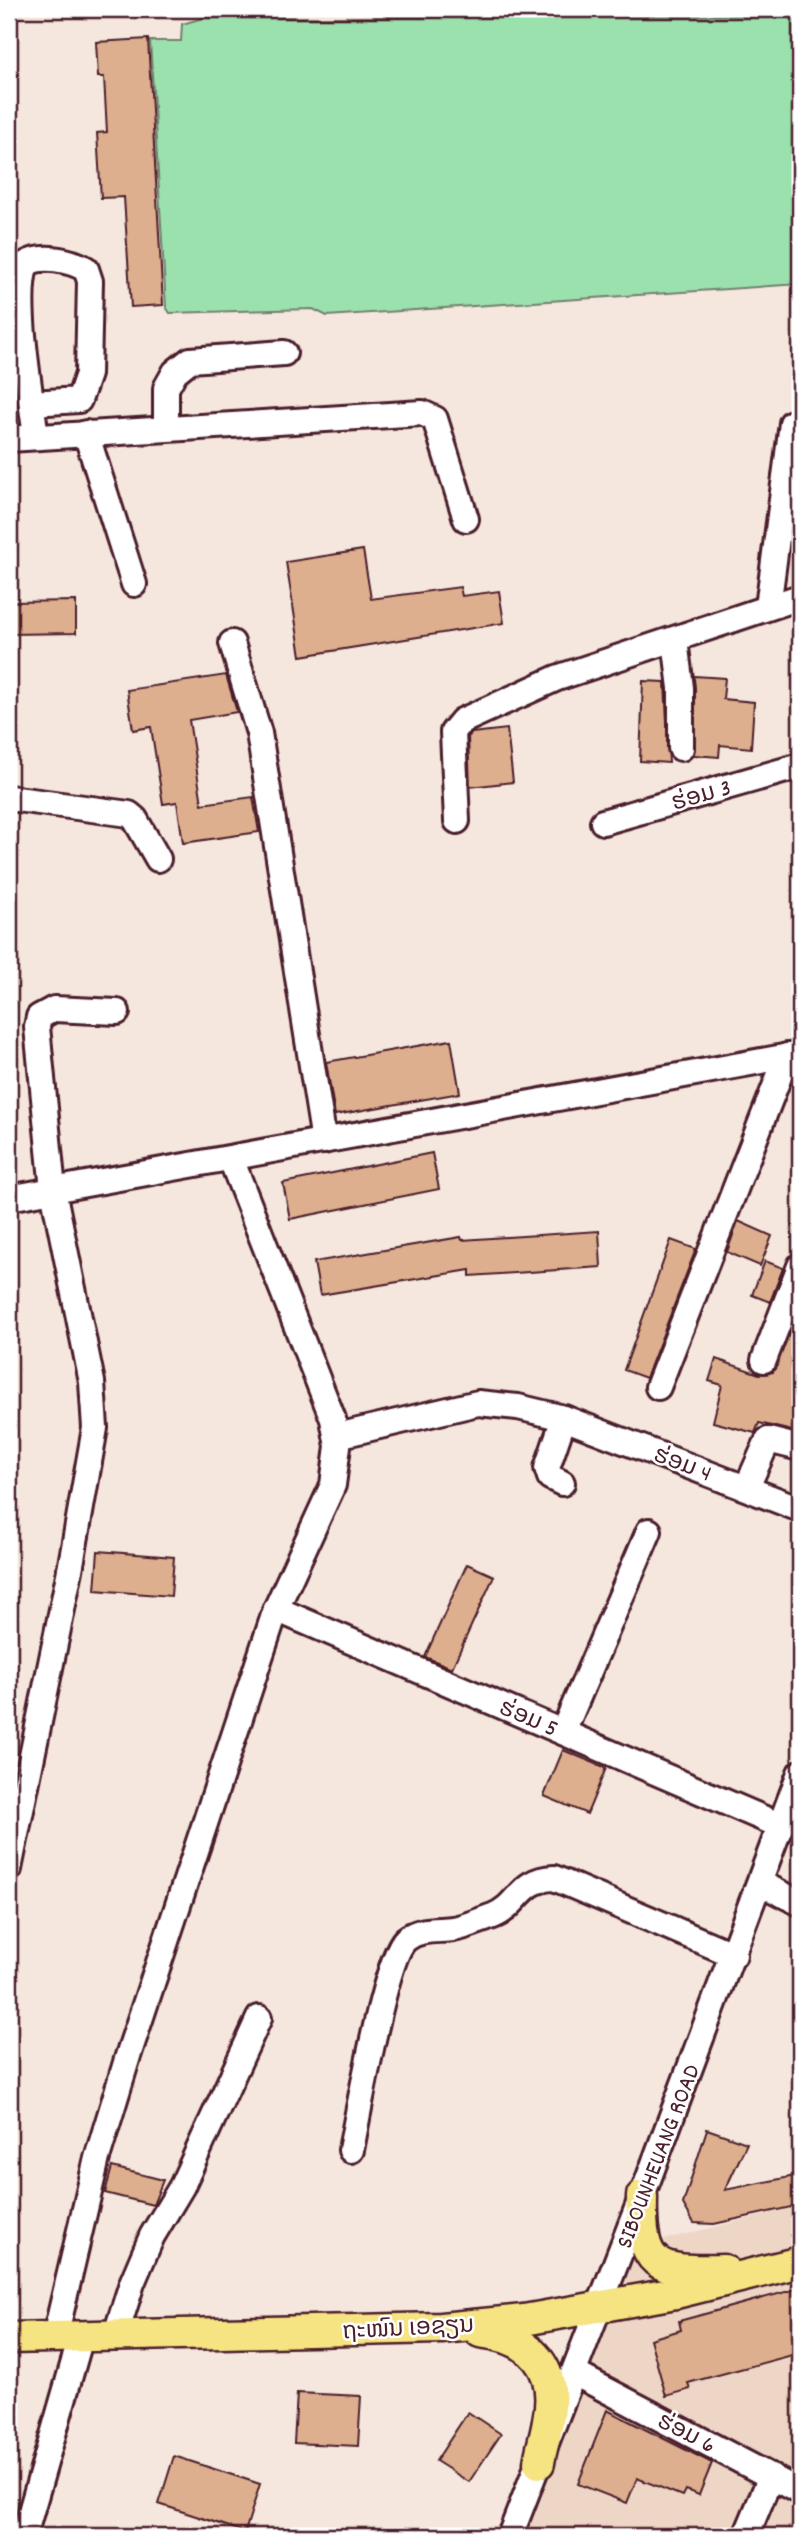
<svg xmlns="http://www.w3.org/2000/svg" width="809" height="2545" viewBox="0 0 809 2545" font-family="Dekko,'Noto Sans Lao',sans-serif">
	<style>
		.built { fill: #eed6c6 }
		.green { fill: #9be1ae; stroke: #72806c; stroke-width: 2 }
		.building { fill: #ddaf8f; stroke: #4a1f2b; stroke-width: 2 }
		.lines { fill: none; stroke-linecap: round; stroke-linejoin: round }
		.minor-casing { stroke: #4a1f2b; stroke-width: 30 }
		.major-casing { stroke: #4a1f2b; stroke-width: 35 }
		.minor { stroke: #fff; stroke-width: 24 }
		.major { stroke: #f6e381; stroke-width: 30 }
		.labels { text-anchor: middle; stroke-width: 5; stroke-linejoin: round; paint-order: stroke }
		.street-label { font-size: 24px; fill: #4a1f2b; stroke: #fff }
	</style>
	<rect width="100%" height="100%" fill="#f5e7dd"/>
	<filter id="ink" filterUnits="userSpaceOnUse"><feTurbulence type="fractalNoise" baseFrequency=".0143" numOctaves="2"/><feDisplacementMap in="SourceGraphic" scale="14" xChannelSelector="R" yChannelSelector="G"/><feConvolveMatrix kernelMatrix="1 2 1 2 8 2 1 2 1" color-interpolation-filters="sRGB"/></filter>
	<g filter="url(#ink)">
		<path class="built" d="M 800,2206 L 800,2536 L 503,2536 L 621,2250 Z"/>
		<path class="green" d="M 800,15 L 800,284 L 327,316 L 313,309 L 170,313 L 166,307 L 150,41 L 181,41 L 182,24 L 203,18 Z"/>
		<g class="building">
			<path d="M 148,39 L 163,305 L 131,307 L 124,197 L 101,198 L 97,133 L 107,132 L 104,77 L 98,77 L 96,42 Z"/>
			<path d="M 363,550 L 371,599 L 460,587 L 462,596 L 499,591 L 504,623 L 301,656 L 286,562 Z"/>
			<path d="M 76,601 L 76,633 L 9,634 L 9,602 Z"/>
			<path d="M 226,675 L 237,712 L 189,720 L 202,804 L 253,797 L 259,832 L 183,843 L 177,802 L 163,804 L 151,727 L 133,730 L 127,690 Z"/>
			<path d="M 694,676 L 725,678 L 723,699 L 754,702 L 751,748 L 720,745 L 719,757 L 694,755 Z"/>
			<path d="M 643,681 L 665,682 L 669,763 L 640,761 Z"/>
			<path d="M 507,729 L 513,782 L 470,787 L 468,737 L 472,733 Z"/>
			<path d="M 451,1040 L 460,1093 L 335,1115 L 326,1062 Z"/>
			<path d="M 432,1153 L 439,1189 L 290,1219 L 283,1183 Z"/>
			<path d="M 738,1221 L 772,1236 L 760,1266 L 727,1252 Z"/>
			<path d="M 599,1231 L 601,1267 L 470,1276 L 470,1270 L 320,1295 L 314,1262 L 461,1237 L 462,1240 Z"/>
			<path d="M 671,1240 L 696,1249 L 646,1378 L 624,1370 Z"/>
			<path d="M 765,1261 L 783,1268 L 770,1302 L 752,1295 Z"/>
			<path d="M 800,1307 L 800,1433 L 759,1423 L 755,1433 L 713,1422 L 722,1385 L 709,1381 L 716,1359 L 759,1374 L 773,1372 Z"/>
			<path d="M 98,1551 L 174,1557 L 171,1596 L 95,1590 Z"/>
			<path d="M 467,1564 L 494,1576 L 452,1668 L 425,1657 Z"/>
			<path d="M 563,1750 L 606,1768 L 587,1814 L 544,1796 Z"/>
			<path d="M 707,2129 L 747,2143 L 725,2190 L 800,2175 L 800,2205 L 714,2224 L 694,2223 L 683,2204 Z"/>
			<path d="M 112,2167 L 163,2180 L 153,2205 L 105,2193 Z"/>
			<path d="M 800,2288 L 800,2353 L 688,2383 L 690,2389 L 666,2396 L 650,2339 L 681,2330 L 679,2321 Z"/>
			<path d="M 297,2393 L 361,2396 L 358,2446 L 294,2443 Z"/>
			<path d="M 607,2410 L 712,2463 L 699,2495 L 685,2490 L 682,2496 L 637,2478 L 627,2503 L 578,2484 Z"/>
			<path d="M 468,2412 L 501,2434 L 469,2482 L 436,2461 Z"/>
			<path d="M 174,2456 L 260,2484 L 245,2532 L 159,2504 Z"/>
		</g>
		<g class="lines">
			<g class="minor-casing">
				<g id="minor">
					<path d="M 32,403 L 79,400 L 88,374 L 90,281 L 86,269 C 70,260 42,254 26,264 C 13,299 31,396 36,437"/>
					<path d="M 166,427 L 166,388 L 175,372 L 190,360 L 284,353"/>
					<path d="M 86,433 L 134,584"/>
					<path d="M 9,439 L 422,413 L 435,419 L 466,519"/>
					<path d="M 768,607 L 792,423"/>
					<path d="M 675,640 L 681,688 L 681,748"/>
					<path d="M 232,643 L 259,733 L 324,1141"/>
					<path d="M 9,798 L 129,814 L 135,819 L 158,859"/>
					<path d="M 457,821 L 453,732 L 462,721 L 557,678 L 800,597"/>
					<path d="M 603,822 L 800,766"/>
					<path d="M 9,1198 L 800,1054"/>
					<path d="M 764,1360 L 800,1266"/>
					<path d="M 658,1387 L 787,1056"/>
					<path d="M 337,1436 L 478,1403 L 518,1407 L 564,1418 L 800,1509"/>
					<path d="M 562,1483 L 550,1477 L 547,1468 L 564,1418"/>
					<path d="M 747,1487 L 768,1440 L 800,1448"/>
					<path d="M 276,1609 L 781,1826"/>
					<path d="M 563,1732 L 649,1531"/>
					<path d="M 9,1869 L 70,1570 L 95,1428 L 92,1382 L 53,1190 L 37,1027 L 39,1017 L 54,1009 L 117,1012"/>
					<path d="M 760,1883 L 800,1903"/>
					<path d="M 351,2150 C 358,2115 385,1957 406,1939 C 420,1928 437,1931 453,1929 C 466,1927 481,1920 493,1916 C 519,1906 519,1879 554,1878 L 734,1955"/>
					<path d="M 55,2337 L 97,2158 L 128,2056 L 276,1609 L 333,1485 L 338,1446 L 333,1419 L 231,1159"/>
					<path d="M 115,2337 L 132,2283 L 152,2236 L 182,2186 L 259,2018"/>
					<path d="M 574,2373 L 800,2492"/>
					<path d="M 24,2536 L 81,2337"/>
					<path d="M 510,2536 L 642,2196 L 800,1773"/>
					<path d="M 746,2536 L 771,2476"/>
				</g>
			</g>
			<g class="major-casing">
				<g id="major">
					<path d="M 642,2196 C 640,2268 655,2272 724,2270"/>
					<path d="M 480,2332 C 532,2338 559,2368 548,2421 C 546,2435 541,2449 539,2463"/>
					<path d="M 9,2338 L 441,2328 L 524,2320 L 676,2293 L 800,2262"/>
				</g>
			</g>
			<use href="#minor" class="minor"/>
			<use href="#major" class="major"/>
		</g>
	</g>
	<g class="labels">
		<g class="street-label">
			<text transform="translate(701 794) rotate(-16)" y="8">ຮ່ອມ 3</text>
			<text transform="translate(683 1463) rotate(21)" y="8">ຮ່ອມ 4</text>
			<text transform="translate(529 1717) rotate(23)" y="8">ຮ່ອມ 5</text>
			<text transform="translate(657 2156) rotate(-69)" y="8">SIBOUNHEUANG ROAD</text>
			<text transform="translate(408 2327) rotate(-3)" y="8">ຖະໜົນ ເອຊຽນ</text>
			<text transform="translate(687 2432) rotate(27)" y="8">ຮ່ອມ 6</text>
		</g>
	</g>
	<rect width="809" height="2545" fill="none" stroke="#fff" stroke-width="35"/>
	<rect x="18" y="18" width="774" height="2510" fill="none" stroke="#4a1f2b" stroke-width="2.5" filter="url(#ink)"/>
</svg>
